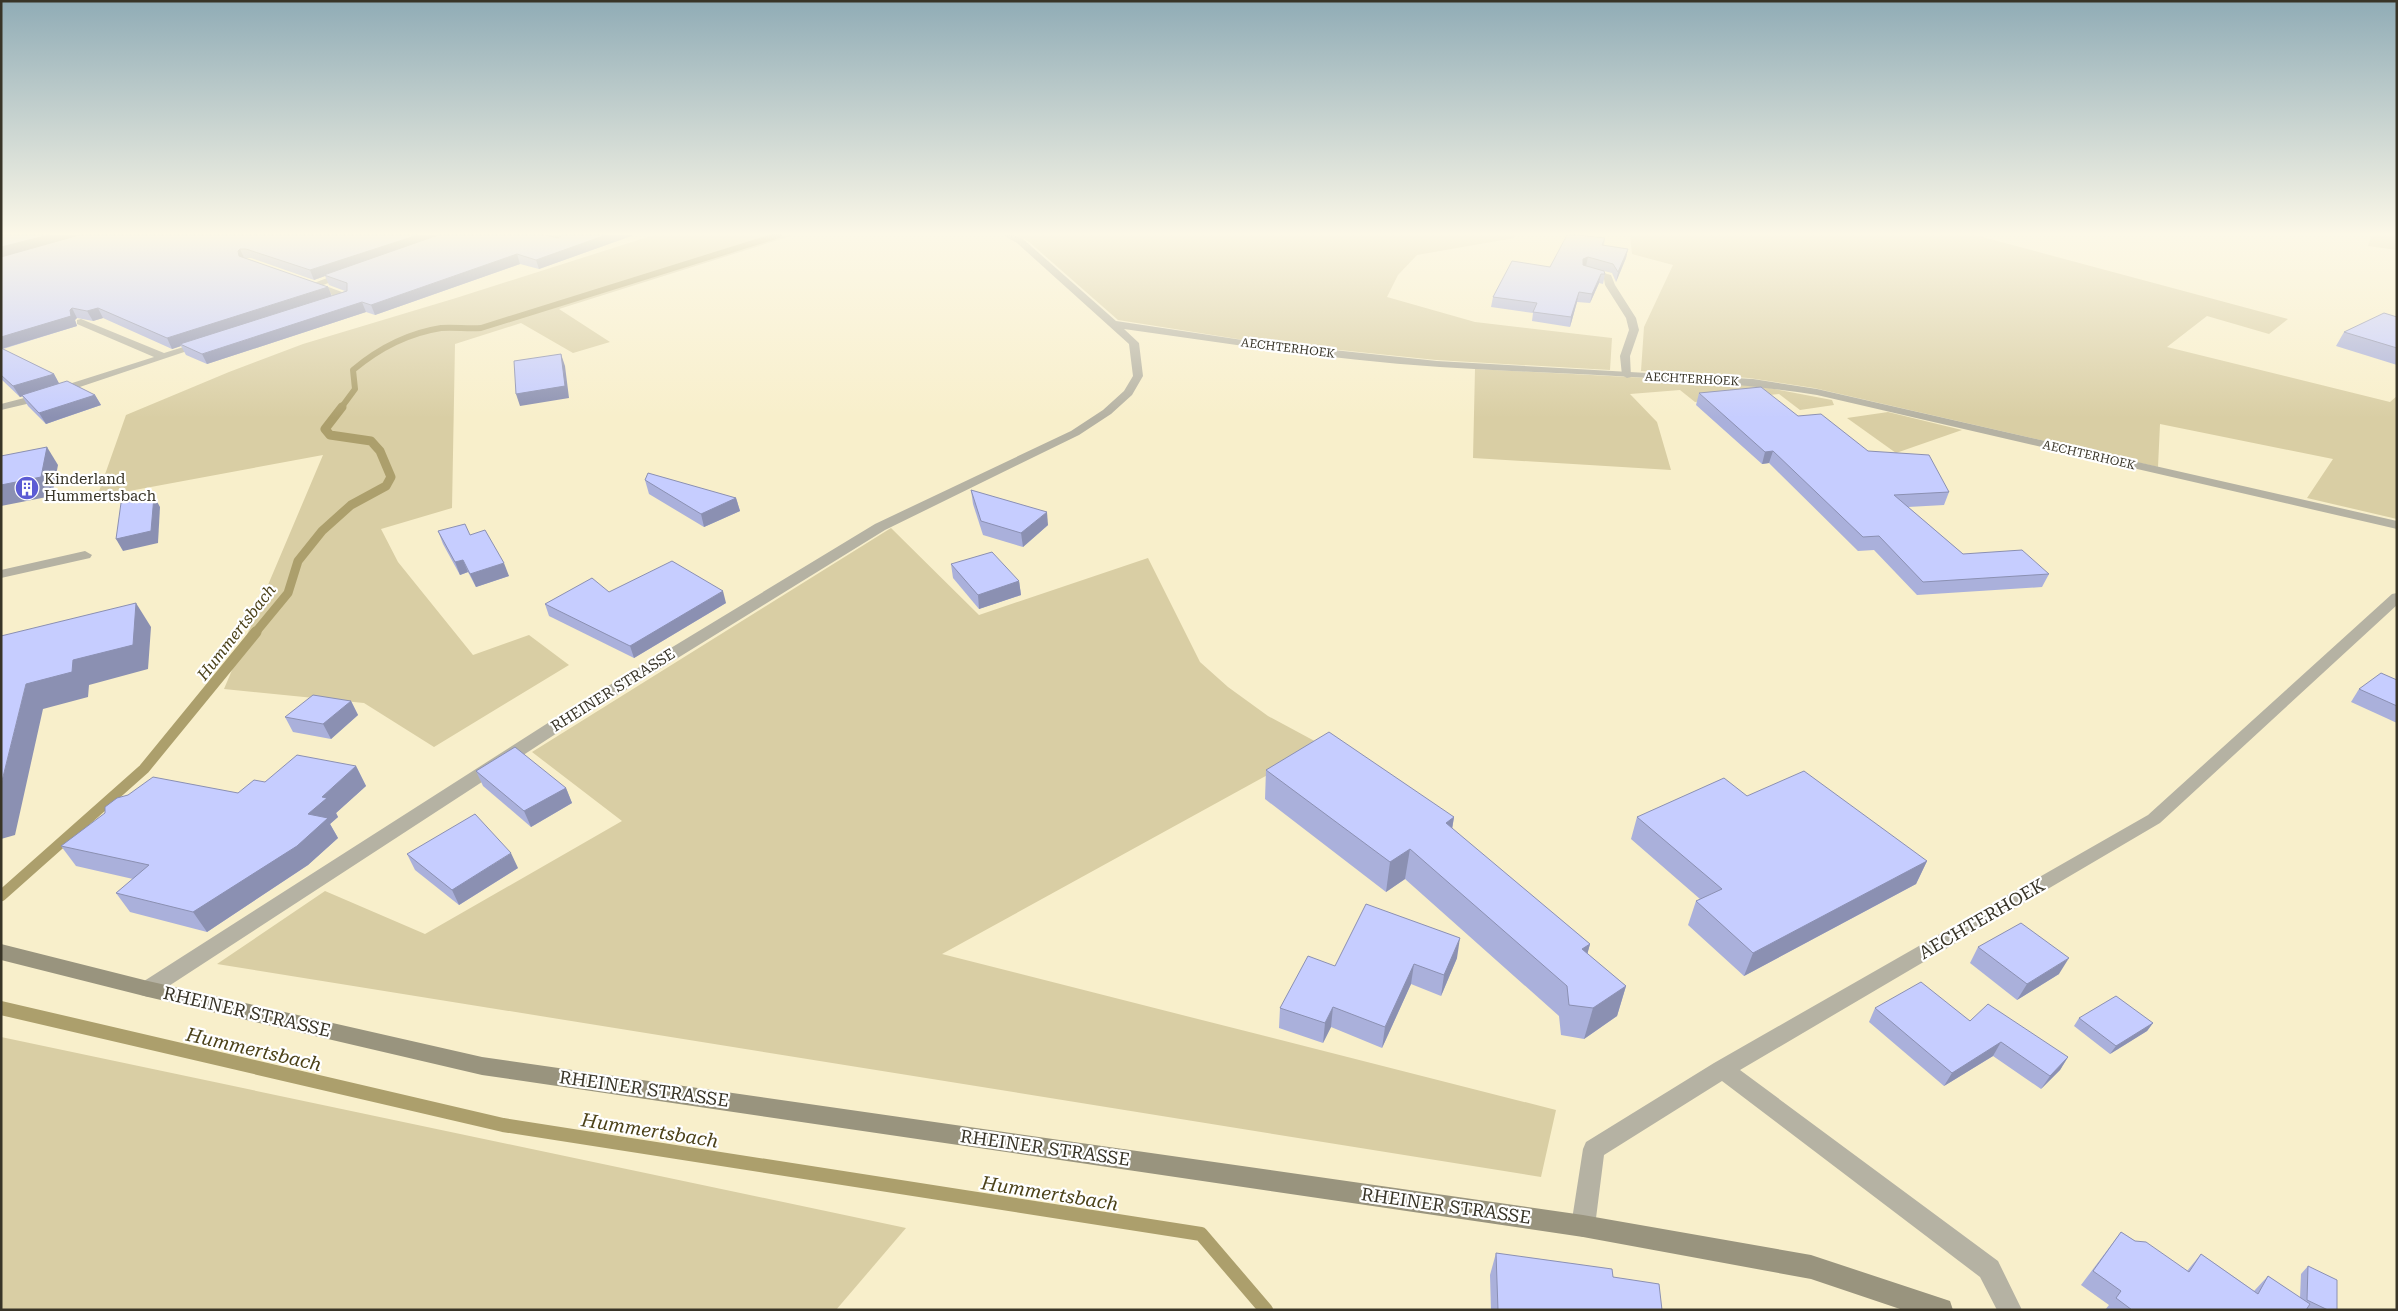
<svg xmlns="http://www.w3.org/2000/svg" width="2398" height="1311" viewBox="0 0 2398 1311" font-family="'Roboto Serif',serif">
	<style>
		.green { fill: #d9cea4 }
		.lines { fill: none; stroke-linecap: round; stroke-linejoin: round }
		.stream-far3 { stroke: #ac9f6c; stroke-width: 6 }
		.stream-far2 { stroke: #ac9f6c; stroke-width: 9 }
		.stream-far1 { stroke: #ac9f6c; stroke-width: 11 }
		.stream { stroke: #ac9f6c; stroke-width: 14 }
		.lane { fill: #b5b2a3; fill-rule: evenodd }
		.street { fill: #b5b2a3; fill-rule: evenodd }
		.secondary { fill: #99947e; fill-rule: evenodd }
		.wall { fill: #aab0db; fill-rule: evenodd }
		.shaded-wall { fill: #8b90b2 }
		.building { fill: #c6cdff; stroke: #8b90b2 }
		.labels { text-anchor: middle; stroke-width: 4.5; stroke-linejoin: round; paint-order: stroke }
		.far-street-label { font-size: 12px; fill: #383427; stroke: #fff }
		.poi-label { font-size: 15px; fill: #383427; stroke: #fff; text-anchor: start }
		.street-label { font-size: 15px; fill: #383427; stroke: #fff }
		.water-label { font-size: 16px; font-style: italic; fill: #4b4118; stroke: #fff }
		.near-street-label { font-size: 18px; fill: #383427; stroke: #fff }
		.near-water-label { font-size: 19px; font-style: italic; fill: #4b4118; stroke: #fff }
	</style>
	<rect width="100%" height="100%" fill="#f8efcb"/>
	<g class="green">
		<path d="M 654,235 L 794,235 L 559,309 L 610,342 L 573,353 L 521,323 L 455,344 L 452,508 L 381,529 L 398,562 L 473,655 L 529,635 L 569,665 L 434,747 L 364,703 L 224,689 L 323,455 L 97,497 L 126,415 L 229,372 L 303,344 L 456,298 Z"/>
		<path d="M 1015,235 L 1517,235 L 1514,238 L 1417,255 L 1398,275 L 1387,297 L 1475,322 L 1612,338 L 1610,370 L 1436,360 L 1244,340 L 1118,320 L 1028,241 Z"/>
		<path d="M 1630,235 L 1975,235 L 2288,319 L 2269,334 L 2207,316 L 2167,347 L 2390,402 L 2397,396 L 2397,519 L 2307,498 L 2333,459 L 2160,424 L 2158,467 L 1814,388 L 1749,378 L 1641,371 L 1644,327 L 1673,265 L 1632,254 Z"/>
		<path d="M 2372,235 L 2397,235 L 2397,250 L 2368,246 Z"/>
		<path d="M 1475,369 L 1743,383 L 1832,400 L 1834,405 L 1800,410 L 1779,394 L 1695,402 L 1680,390 L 1630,394 L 1657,422 L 1671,470 L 1473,458 Z"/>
		<path d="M 1888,412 L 1962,430 L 1896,453 L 1847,418 Z"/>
		<path d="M 891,528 L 979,615 L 1148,558 L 1200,662 L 1228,687 L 1268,716 L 1322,745 L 942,954 L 1556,1110 L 1541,1177 L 217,964 L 325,891 L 425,934 L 622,821 L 532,752 Z"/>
		<path d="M 1,1037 L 906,1228 L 836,1310 L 1,1310 Z"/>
	</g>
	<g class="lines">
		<path class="stream-far3" d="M 341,408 L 355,389 L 353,370 C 378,349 409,333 441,328 C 454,327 468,329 481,328 L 779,235"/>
		<path class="stream-far2" d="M 255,633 L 288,593 L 298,561 L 322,531 L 351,505 L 386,486 L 391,477 L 380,451 L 371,441 L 330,435 L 325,429 L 342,407"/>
		<path class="stream-far1" d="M 1,896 L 144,769 L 256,632"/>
		<path class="stream" d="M 1,1008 L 503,1125 L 1201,1234 L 1266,1310"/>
		<g class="lane">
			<path d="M 1586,268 L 1611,275 L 1615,285 L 1636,318 L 1639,330 L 1630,356 L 1631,377 L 1627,378 L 1622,375 L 1620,356 L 1629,330 L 1626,318 L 1605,285 L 1604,279 L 1583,273 L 1583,269 Z"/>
			<path d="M 85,551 L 92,555 L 90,558 L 1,578 L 1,570 Z"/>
		</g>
		<g class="street">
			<path d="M 1003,235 L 1013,235 L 1023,239 L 1116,321 L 1249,341 L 1437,361 L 1753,379 L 1817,389 L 2397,521 L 2397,529 L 1817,395 C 1693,376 1565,375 1440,367 C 1334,360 1229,344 1124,329 L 1139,343 L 1143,376 L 1132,395 L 1111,414 L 1079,435 L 885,530 L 574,722 L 155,995 L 148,997 L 141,995 L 138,989 L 141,983 L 562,714 L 875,524 L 1071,431 L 1103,410 L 1124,391 L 1133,376 L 1129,344 L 1017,243 Z"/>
			<path d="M 345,271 L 350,274 L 348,276 L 323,285 L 350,295 L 350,299 L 333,302 L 333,298 L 337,297 L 309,285 Z"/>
			<path d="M 81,319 L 164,353 L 203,341 L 208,344 L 35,402 L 1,410 L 1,404 L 28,397 L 154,357 L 77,324 L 77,320 Z"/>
			<path d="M 2397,593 L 2397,605 L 2160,823 L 1740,1070 L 1998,1261 L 2022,1310 L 1997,1310 L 1980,1277 L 1722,1081 L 1604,1155 L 1595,1226 L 1591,1234 L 1583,1237 L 1575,1234 L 1571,1226 L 1583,1149 L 1586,1142 L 1714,1063 L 2148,815 L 2392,594 Z"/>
		</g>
		<path class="secondary" d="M 1,944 L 148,981 L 482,1057 L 1583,1215 L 1811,1255 L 1941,1298 L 1950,1301 L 1953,1310 L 1903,1310 L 1811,1279 L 1583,1237 L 482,1075 L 148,997 L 1,960 Z"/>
	</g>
	<g class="wall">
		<path d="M 1,235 L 634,235 L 539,269 L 520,264 L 375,315 L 366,312 L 207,364 L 186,355 L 181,346 L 172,349 L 103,318 L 93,321 L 77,318 L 75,320 L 77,326 L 3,349 L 54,374 L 59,384 L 95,395 L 101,405 L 46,424 L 28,406 L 22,396 L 20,397 L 1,379 ZM 245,258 L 251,258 L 314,280 L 325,276 L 329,285 L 345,291 L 332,296 L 328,287 Z"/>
		<path d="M 1605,238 L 1604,246 L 1628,249 L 1626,258 L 1616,282 L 1612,273 L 1604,271 L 1605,274 L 1603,284 L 1599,283 L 1590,303 L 1577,302 L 1570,327 L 1532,321 L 1533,313 L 1491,307 L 1493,297 Z"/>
		<path d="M 2397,317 L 2397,365 L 2336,346 L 2344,332 Z"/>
		<path d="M 1699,393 L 1798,416 L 1868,451 L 1949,492 L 1944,505 L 1908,507 L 1963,554 L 2049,574 L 2042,587 L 1917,595 L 1874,550 L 1858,551 L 1769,463 L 1762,464 L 1696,405 Z"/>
		<path d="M 645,480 L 736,498 L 740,511 L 704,527 L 649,494 Z"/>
		<path d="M 971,490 L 1048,525 L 1023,547 L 983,535 L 973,504 Z"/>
		<path d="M 438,531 L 470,535 L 509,576 L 476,587 L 468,572 L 460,575 L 443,544 Z"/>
		<path d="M 951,564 L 1019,581 L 1021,595 L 979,609 L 953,578 Z"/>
		<path d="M 609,592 L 726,603 L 634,658 L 549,616 L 545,604 Z"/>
		<path d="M 2397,680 L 2397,723 L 2351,702 L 2359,689 Z"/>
		<path d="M 351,701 L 358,715 L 331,739 L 293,732 L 285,717 Z"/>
		<path d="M 356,766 L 366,786 L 336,813 L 338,817 L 330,824 L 338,838 L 308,865 L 207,932 L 130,912 L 116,893 L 133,879 L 76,866 L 61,846 L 238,793 L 265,782 Z"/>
		<path d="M 1266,770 L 1454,817 L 1452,829 L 1590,944 L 1587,954 L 1626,986 L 1617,1016 L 1584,1039 L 1561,1035 L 1559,1016 L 1405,879 L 1386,892 L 1265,799 Z"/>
		<path d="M 476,771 L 566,788 L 572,803 L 531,827 L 483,786 Z"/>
		<path d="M 1747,796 L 1927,861 L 1916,884 L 1744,976 L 1688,925 L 1696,901 L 1700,899 L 1631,839 L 1637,817 Z"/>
		<path d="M 407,854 L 518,868 L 459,905 L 415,870 Z"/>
		<path d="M 1978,947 L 2059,974 L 2017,1000 L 1970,963 Z"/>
		<path d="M 1457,958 L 1441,996 L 1411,984 L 1382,1048 L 1331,1027 L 1323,1043 L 1279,1028 L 1280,1008 L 1335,966 Z"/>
		<path d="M 1875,1008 L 1970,1021 L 2068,1057 L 2060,1070 L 2041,1089 L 1993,1056 L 1944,1086 L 1869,1022 Z"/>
		<path d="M 2079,1018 L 2153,1023 L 2147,1031 L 2110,1054 L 2074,1026 Z"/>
		<path d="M 2121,1232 L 2135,1241 L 2187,1271 L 2201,1254 L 2254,1291 L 2268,1276 L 2300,1298 L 2301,1274 L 2308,1266 L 2337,1310 L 2105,1310 L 2109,1305 L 2081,1285 Z"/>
		<path d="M 1496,1253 L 1613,1277 L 1662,1310 L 1491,1310 L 1490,1275 Z"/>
	</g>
	<g class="shaded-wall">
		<path d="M 49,235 L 89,235 L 1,258 L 1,247 Z"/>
		<path d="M 418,235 L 449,235 L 324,275 L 325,276 L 314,280 L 310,270 Z"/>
		<path d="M 606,235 L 634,235 L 539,269 L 536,260 Z"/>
		<path d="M 240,249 L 244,258 L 239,256 L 238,251 Z"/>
		<path d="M 1628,249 L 1626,258 L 1616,282 L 1618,272 Z"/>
		<path d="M 517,254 L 520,264 L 375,315 L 371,305 Z"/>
		<path d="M 1588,257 L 1586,266 L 1581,268 L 1583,259 Z"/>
		<path d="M 1601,274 L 1599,283 L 1590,303 L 1592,294 Z"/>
		<path d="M 328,287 L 332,297 L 180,344 L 181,346 L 172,349 L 167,338 Z"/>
		<path d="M 1579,292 L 1577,302 L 1570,327 L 1571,317 Z"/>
		<path d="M 362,302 L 366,312 L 207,364 L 202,354 Z"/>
		<path d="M 72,308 L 77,318 L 75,320 L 77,326 L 1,349 L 1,337 L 70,310 Z"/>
		<path d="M 98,308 L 103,318 L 93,321 L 87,311 Z"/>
		<path d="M 561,354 L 565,366 L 569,398 L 520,406 L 516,394 Z"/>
		<path d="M 54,374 L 60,385 L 20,397 L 13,386 Z"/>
		<path d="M 95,395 L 101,405 L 60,419 L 46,424 L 39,413 Z"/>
		<path d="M 47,447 L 58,465 L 52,496 L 1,506 L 1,485 Z"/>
		<path d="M 1773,451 L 1769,463 L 1762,464 L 1765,452 Z"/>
		<path d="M 154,496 L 160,507 L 158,543 L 123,551 L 116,539 Z"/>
		<path d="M 736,498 L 740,511 L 704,527 L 701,514 Z"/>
		<path d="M 1047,512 L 1048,525 L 1023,547 L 1021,533 Z"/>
		<path d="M 463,560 L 468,572 L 460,575 L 455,562 Z"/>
		<path d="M 504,563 L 509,576 L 476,587 L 470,574 Z"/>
		<path d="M 1019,581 L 1021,595 L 979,609 L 978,595 Z"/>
		<path d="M 723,591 L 726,603 L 634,658 L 630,646 Z"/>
		<path d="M 136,603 L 151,627 L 148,669 L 89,685 L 88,697 L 43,709 L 15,835 L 1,839 L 1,785 L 26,684 L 73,660 Z"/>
		<path d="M 351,701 L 358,715 L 331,739 L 323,724 Z"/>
		<path d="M 356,766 L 366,786 L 336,813 L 338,817 L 330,824 L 338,838 L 308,865 L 207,932 L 193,912 L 308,814 L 322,797 Z"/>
		<path d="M 566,788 L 572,803 L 531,827 L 524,811 Z"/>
		<path d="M 1454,817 L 1449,847 L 1446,823 Z"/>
		<path d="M 1410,849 L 1405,879 L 1386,892 L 1390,862 Z"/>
		<path d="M 511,853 L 518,868 L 459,905 L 452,890 Z"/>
		<path d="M 1927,861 L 1916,884 L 1744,976 L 1753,953 Z"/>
		<path d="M 1460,938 L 1457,958 L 1441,996 L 1444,975 Z"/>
		<path d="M 1590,944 L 1582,974 L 1582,949 Z"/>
		<path d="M 2069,958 L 2059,974 L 2017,1000 L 2027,984 Z"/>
		<path d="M 1414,964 L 1411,984 L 1382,1048 L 1385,1027 Z"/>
		<path d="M 1626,986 L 1617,1016 L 1584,1039 L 1593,1008 Z"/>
		<path d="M 1333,1007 L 1331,1027 L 1323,1043 L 1325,1023 Z"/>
		<path d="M 2153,1023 L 2147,1031 L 2110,1054 L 2116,1046 Z"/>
		<path d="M 2001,1042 L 1993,1056 L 1944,1086 L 1952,1073 Z"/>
		<path d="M 2068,1057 L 2060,1070 L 2041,1089 L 2050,1076 Z"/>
	</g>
	<g class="building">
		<path d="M 1,235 L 49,235 L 1,247 Z"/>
		<path d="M 79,235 L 418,235 L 310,270 L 246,249 L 240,249 L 238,251 L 239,256 L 328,287 L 167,338 L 98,308 L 87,311 L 72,308 L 70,310 L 71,316 L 1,337 L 1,257 Z"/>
		<path d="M 438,235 L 545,235 L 558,238 L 562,235 L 606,235 L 536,260 L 517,254 L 371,305 L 362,302 L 202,354 L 180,344 L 347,291 L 347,283 L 324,275 Z"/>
		<path d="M 1567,235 L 1578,235 L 1605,238 L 1602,245 L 1628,249 L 1618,272 L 1613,264 L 1588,257 L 1583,259 L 1583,265 L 1604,271 L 1605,274 L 1601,274 L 1592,294 L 1579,292 L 1571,317 L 1533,312 L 1537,303 L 1493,297 L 1512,261 L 1550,267 Z"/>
		<path d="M 2384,313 L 2397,317 L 2397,348 L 2344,332 Z"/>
		<path d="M 1,348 L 54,374 L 13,386 L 1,375 Z"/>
		<path d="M 561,354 L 565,386 L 516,394 L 514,361 Z"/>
		<path d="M 67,381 L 95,395 L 39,413 L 22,395 Z"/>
		<path d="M 1761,387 L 1798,416 L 1821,414 L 1868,451 L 1929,455 L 1949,492 L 1894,495 L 1963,554 L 2022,550 L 2049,574 L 1923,582 L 1879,536 L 1863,537 L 1773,451 L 1765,452 L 1699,393 Z"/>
		<path d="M 47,447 L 41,477 L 1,485 L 1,456 Z"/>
		<path d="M 648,473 L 736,498 L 701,514 L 645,480 Z"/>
		<path d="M 971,490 L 1047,512 L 1021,533 L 981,521 Z"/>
		<path d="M 154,496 L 151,531 L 116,539 L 121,503 Z"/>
		<path d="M 465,524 L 470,535 L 485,530 L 504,563 L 470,574 L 463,560 L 455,562 L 438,531 Z"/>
		<path d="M 992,552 L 1019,581 L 978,595 L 951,564 Z"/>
		<path d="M 672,561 L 723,591 L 630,646 L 545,604 L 592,578 L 609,592 Z"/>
		<path d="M 136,603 L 133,645 L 73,660 L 72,672 L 26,684 L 1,785 L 1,636 Z"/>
		<path d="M 2381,673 L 2397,680 L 2397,706 L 2359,689 Z"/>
		<path d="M 313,695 L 351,701 L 323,724 L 285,717 Z"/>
		<path d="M 1329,732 L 1454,817 L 1446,823 L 1590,944 L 1582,949 L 1626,986 L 1593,1008 L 1569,1005 L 1567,986 L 1410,849 L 1390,862 L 1266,770 Z"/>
		<path d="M 515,747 L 566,788 L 524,811 L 476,771 Z"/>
		<path d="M 297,755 L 356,766 L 322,797 L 327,798 L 308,814 L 328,818 L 297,846 L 193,912 L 116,893 L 149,865 L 61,846 L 105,813 L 105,807 L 117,798 L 128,795 L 153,777 L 238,793 L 254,780 L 265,782 Z"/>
		<path d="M 1804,771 L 1927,861 L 1753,953 L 1696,901 L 1722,889 L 1637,817 L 1724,778 L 1747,796 Z"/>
		<path d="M 475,814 L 511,853 L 452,890 L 407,854 Z"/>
		<path d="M 1366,904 L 1460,938 L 1444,975 L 1414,964 L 1385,1027 L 1333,1007 L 1325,1023 L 1280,1008 L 1308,956 L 1335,966 Z"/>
		<path d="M 2021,923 L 2069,958 L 2027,984 L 1978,947 Z"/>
		<path d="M 1921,982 L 1970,1021 L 1988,1004 L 2068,1057 L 2050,1076 L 2001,1042 L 1952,1073 L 1875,1008 Z"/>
		<path d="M 2116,996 L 2153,1023 L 2116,1046 L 2079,1018 Z"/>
		<path d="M 2121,1232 L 2135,1241 L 2146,1242 L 2189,1272 L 2201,1254 L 2258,1294 L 2268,1276 L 2310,1304 L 2306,1310 L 2132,1310 L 2116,1298 L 2121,1291 L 2093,1271 Z"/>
		<path d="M 1496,1253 L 1612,1269 L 1613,1277 L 1659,1284 L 1662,1310 L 1498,1310 Z"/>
		<path d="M 2308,1266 L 2337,1280 L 2337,1310 L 2328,1310 L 2307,1300 Z"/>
	</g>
	<linearGradient id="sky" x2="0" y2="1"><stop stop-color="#90acb6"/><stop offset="0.56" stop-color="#fcf8e8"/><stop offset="1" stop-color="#fcf8e8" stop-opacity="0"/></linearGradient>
	<rect width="2398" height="418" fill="url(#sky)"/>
	<defs>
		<g id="building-disc" transform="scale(1.25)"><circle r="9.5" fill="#5c5cd4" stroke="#fff"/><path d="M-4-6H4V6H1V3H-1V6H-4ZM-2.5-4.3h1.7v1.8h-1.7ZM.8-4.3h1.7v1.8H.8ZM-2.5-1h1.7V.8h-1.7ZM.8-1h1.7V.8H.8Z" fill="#fff"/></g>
	</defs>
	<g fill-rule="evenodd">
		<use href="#building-disc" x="27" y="488"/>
	</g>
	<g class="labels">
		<g class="far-street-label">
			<text transform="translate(1288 348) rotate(7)" y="4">AECHTERHOEK</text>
			<text transform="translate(1692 379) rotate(3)" y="4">AECHTERHOEK</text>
			<text transform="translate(2089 455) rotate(13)" y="4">AECHTERHOEK</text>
		</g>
		<g class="poi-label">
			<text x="44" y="484">Kinderland<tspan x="44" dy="17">Hummertsbach</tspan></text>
		</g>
		<g class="street-label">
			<text transform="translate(613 690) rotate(-32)" y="5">RHEINER STRASSE</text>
		</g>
		<g class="water-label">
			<text transform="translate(236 632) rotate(-52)" y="6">Hummertsbach</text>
		</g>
		<g class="near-street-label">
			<text transform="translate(1982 919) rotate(-30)" y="6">AECHTERHOEK</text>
			<text transform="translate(247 1012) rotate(13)" y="6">RHEINER STRASSE</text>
			<text transform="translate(644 1089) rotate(8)" y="6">RHEINER STRASSE</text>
			<text transform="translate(1045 1148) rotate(8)" y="6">RHEINER STRASSE</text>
			<text transform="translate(1446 1206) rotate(8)" y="6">RHEINER STRASSE</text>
		</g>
		<g class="near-water-label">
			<text transform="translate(254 1049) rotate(13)" y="7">Hummertsbach</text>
			<text transform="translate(650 1130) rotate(9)" y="7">Hummertsbach</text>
			<text transform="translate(1050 1193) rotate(9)" y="7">Hummertsbach</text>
		</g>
	</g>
	<rect width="2398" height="1311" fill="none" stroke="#383427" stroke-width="5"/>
</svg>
